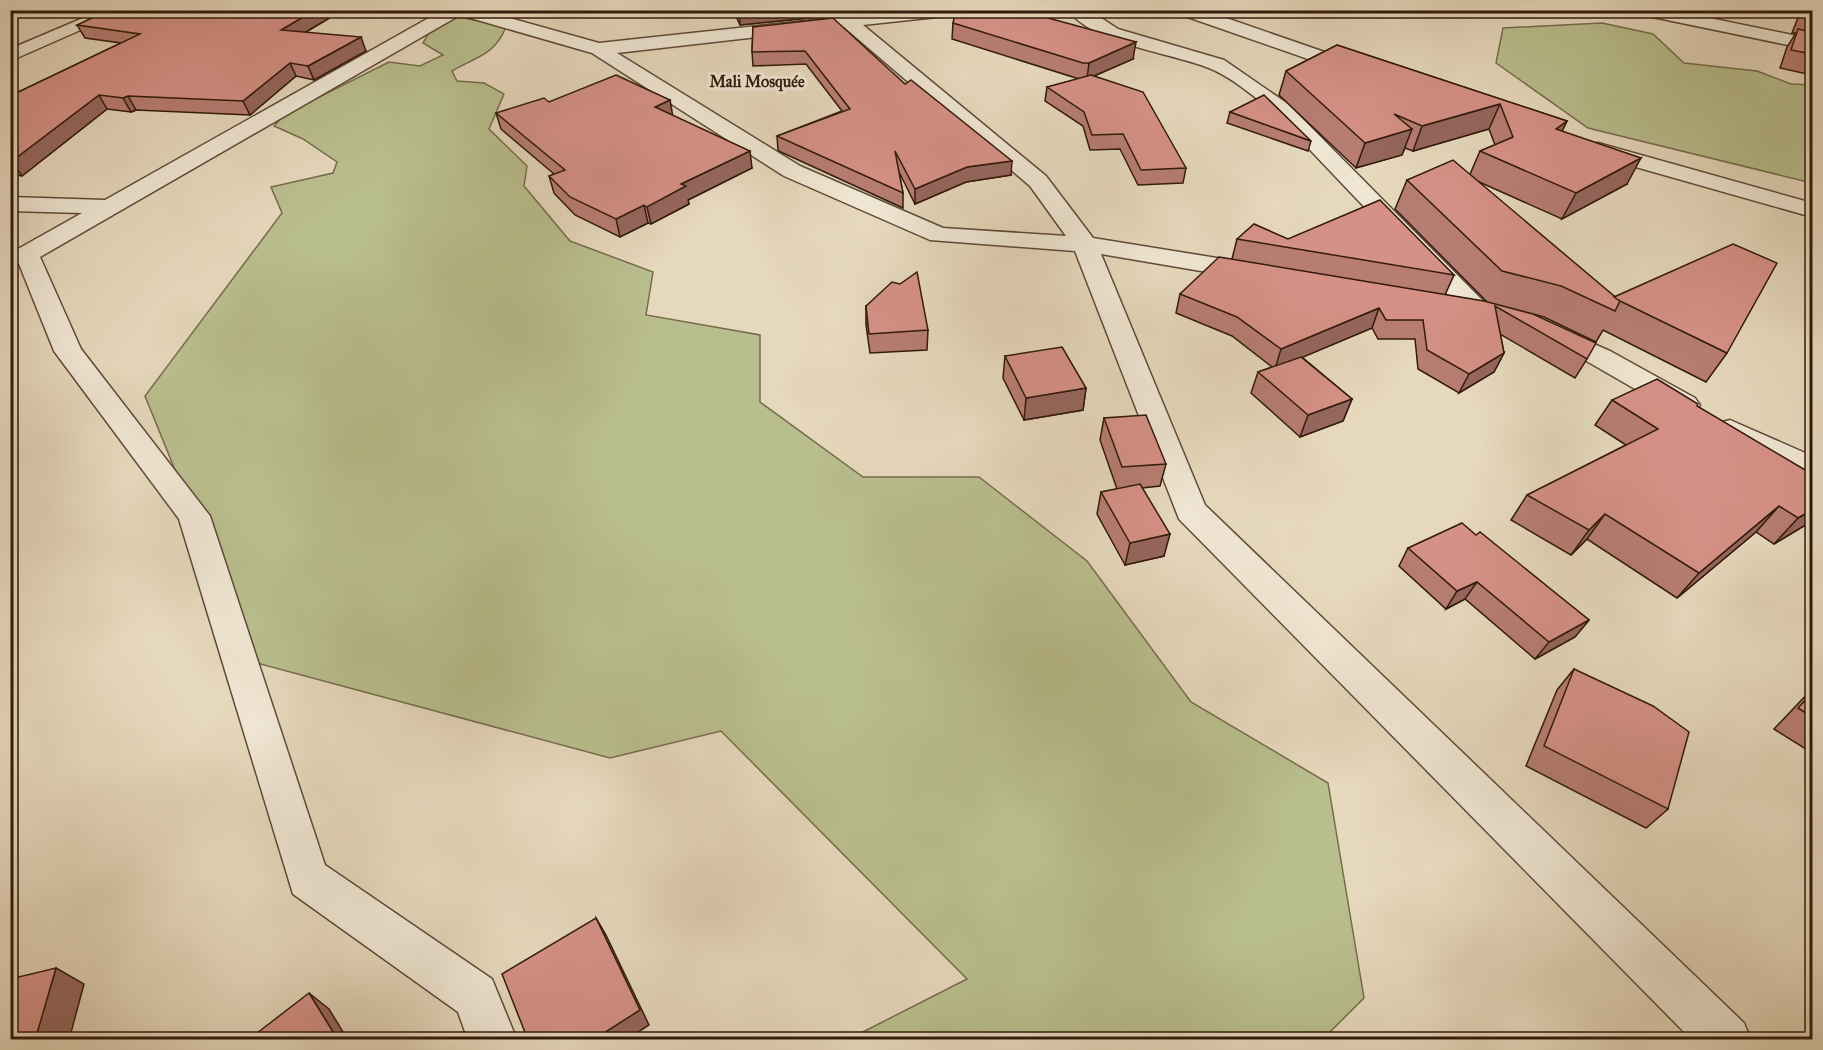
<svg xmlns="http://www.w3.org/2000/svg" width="1823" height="1050" viewBox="0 0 1823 1050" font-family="'IM FELL Great Primer',serif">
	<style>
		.green { fill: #b9be8e; stroke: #766c4c; stroke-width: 1.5 }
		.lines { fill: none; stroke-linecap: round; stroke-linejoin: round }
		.street-casing { stroke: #5f4937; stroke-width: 3 }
		.street { fill: #efe6d3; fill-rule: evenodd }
		.wall { fill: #b77d73; stroke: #32190b; stroke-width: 1.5 }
		.shaded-wall { fill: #95665e; stroke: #32190b; stroke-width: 1.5 }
		.building { fill: #d59186; stroke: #32190b; stroke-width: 1.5 }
		.labels { text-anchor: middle; stroke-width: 6; stroke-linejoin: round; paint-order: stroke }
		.far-neighbourhood-label { font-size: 16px; font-weight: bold; fill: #32190b; stroke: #efe6d3 }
	</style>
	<rect width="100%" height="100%" fill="#e6d8bc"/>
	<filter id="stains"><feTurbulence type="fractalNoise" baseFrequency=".00333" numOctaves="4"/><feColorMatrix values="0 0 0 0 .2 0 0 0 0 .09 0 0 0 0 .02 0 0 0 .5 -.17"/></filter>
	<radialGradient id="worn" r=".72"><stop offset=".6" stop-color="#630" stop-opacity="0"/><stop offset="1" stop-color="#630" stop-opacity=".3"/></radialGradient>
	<g class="green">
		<path d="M 456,16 L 506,27 C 495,55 476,57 452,71 L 457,81 L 484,83 L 504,94 L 489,129 L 527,166 L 524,186 L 570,241 L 653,272 L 646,315 L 760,335 L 760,402 L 863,477 L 979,477 L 1087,561 L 1191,702 L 1328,783 L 1364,998 L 1323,1039 L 849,1039 L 967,979 L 721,731 L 610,758 L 253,662 L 145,396 L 282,213 L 271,187 L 333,173 L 337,162 L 303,139 L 274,126 L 285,114 L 389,62 L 420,66 L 443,55 L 423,43 L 434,24 Z"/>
		<path d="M 1602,23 L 1653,34 L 1684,63 L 1757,71 L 1791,84 L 1812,85 L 1812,183 L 1588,128 L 1496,63 L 1503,28 Z"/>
	</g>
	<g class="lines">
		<g class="street-casing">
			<g id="street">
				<path d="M 102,10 L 126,10 L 10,61 L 10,49 Z"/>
				<path d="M 443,10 L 481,10 L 599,43 L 833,18 L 826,10 L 845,10 L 852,16 L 902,10 L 963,10 L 955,15 L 863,25 L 1046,176 L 1093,238 L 1254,264 L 1263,267 L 1267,272 L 1263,277 L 1254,280 L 1101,254 L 1205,505 L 1744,1023 L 1751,1040 L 1692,1040 L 1179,519 L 1075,251 L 930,240 L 784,176 L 592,53 L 460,15 L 40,257 L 81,349 L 210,516 L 325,865 L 492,979 L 517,1040 L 468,1040 L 458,1012 L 293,894 L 179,519 L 54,351 L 15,254 L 18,249 L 82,213 L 10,211 L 10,197 L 105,200 ZM 844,27 L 1030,186 L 1066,236 L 943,228 L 800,166 L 617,53 Z"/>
				<path d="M 1068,10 L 1089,10 L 1118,29 L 1224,60 L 1288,104 L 1486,304 L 1490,310 L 1486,316 L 1477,318 L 1468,316 L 1274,112 C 1254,97 1232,77 1209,68 C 1169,52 1095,45 1068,10 Z"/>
				<path d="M 1177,10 L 1203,10 L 1365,66 L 1368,70 L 1358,76 L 1351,74 L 1179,14 Z"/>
				<path d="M 1635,10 L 1671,10 L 1812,39 L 1812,50 L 1643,15 Z"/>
				<path d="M 1598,143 L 1812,203 L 1812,217 L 1590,154 L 1587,149 L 1590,144 Z"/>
				<path d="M 1550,325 L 1610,351 L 1695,398 L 1700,405 L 1695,412 L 1685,415 L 1675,412 L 1590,363 L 1540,339 L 1536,333 L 1540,327 Z"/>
				<path d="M 1730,420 L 1812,456 L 1812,480 L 1719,437 L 1715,430 L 1719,423 Z"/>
			</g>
		</g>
		<use href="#street" class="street"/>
	</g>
	<g class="wall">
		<path d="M 109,10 L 343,10 L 306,32 L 366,51 L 314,80 L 296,76 L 250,115 L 136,110 L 131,112 L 107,109 L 22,176 L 10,174 L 10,96 L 121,43 L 85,38 L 77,25 Z"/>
		<path d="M 733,10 L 818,10 L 818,17 L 740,25 Z"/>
		<path d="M 1801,10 L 1812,10 L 1812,75 L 1780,68 L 1787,47 L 1796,33 L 1792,33 L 1799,15 Z"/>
		<path d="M 953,23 L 1133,59 L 1094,76 L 1186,168 L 1183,183 L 1138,185 L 1120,149 L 1090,150 L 1083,126 L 1045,101 L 1047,87 L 1079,79 L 952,39 Z"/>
		<path d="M 753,27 L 905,84 L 1011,175 L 966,182 L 915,204 L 899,172 L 903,193 L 903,208 L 781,152 L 778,150 L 777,136 L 842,111 L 806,64 L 753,66 L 752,52 Z"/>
		<path d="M 1337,45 L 1567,121 L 1562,131 L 1627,184 L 1562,219 L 1477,181 L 1614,297 L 1727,353 L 1706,382 L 1603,330 L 1596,342 L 1544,317 L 1533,314 L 1587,359 L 1575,378 L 1500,334 L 1504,353 L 1494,372 L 1459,393 L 1418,369 L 1415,339 L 1378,339 L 1372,328 L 1302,357 L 1352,399 L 1343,421 L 1300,437 L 1251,393 L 1258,372 L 1272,367 L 1232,336 L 1176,313 L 1180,294 L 1232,259 L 1237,239 L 1288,239 L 1454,275 L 1445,295 L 1487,302 L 1395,209 L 1407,180 L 1470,174 L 1480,151 L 1495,145 L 1489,129 L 1413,151 L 1405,148 L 1402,155 L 1356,168 L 1279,95 L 1286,71 Z"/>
		<path d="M 549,102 L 672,115 L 752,168 L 688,200 L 689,204 L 651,224 L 648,223 L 620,237 L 575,215 L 554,193 L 549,176 L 554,174 L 501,129 L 496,113 Z"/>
		<path d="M 1230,112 L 1311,141 L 1308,151 L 1227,123 Z"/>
		<path d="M 866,306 L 928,330 L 927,350 L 870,353 L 866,325 Z"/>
		<path d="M 1005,356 L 1086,388 L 1083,410 L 1024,420 L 1003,378 Z"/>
		<path d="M 1612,400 L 1697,406 L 1812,521 L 1774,544 L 1756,532 L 1677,598 L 1587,539 L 1571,555 L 1511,520 L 1527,495 L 1626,445 L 1595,425 Z"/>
		<path d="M 1104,418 L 1166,464 L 1160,486 L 1142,488 L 1164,556 L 1125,565 L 1097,514 L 1101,492 L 1117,489 L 1100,440 Z"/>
		<path d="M 1476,535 L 1589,620 L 1575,637 L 1535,659 L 1465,599 L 1446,609 L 1399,566 L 1408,548 Z"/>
		<path d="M 1574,669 L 1668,809 L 1646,828 L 1526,766 L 1557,690 Z"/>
		<path d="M 1812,689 L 1812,753 L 1774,729 Z"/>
	</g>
	<g class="shaded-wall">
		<path d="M 315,10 L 343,10 L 287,43 L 281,30 Z"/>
		<path d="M 739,10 L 818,10 L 818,17 L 740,25 Z"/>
		<path d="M 361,37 L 366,51 L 314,80 L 308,66 Z"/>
		<path d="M 1136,42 L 1133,59 L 1087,79 L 1089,63 Z"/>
		<path d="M 290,63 L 296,76 L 250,115 L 243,101 Z"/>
		<path d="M 99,95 L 107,109 L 22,176 L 12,161 Z"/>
		<path d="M 128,96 L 136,110 L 131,112 L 123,98 Z"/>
		<path d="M 670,100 L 673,117 L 655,107 Z"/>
		<path d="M 1500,104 L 1489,129 L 1413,151 L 1422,126 Z"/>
		<path d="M 1567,121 L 1555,146 L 1556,129 Z"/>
		<path d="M 1412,129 L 1402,155 L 1356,168 L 1365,143 Z"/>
		<path d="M 750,151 L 752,168 L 688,200 L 689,204 L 651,224 L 647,207 L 681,184 Z"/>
		<path d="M 1641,158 L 1627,184 L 1562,219 L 1576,193 Z"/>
		<path d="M 1012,161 L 1011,175 L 966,182 L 915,204 L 915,189 L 967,167 Z"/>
		<path d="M 644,205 L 648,223 L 620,237 L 616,219 Z"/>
		<path d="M 1379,308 L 1372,328 L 1275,369 L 1281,349 Z"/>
		<path d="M 1504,353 L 1494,372 L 1459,393 L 1469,374 Z"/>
		<path d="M 1086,388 L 1083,410 L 1024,420 L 1026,398 Z"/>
		<path d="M 1352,399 L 1343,421 L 1300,437 L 1308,415 Z"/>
		<path d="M 1779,506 L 1756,532 L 1677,598 L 1699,573 Z"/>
		<path d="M 1812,510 L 1812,521 L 1774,544 L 1798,518 Z"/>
		<path d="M 1605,514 L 1587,539 L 1571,555 L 1589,530 Z"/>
		<path d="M 1170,534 L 1164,556 L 1125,565 L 1130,543 Z"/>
		<path d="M 1477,582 L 1465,599 L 1446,609 L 1457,591 Z"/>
		<path d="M 1589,620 L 1575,637 L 1535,659 L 1549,642 Z"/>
		<path d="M 10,695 L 12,726 L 10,727 Z"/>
		<path d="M 596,918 L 606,935 L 649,1025 L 626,1040 L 593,1040 Z"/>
		<path d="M 56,968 L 84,984 L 69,1040 L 35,1040 Z"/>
		<path d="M 309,993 L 329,1009 L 348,1040 L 338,1040 Z"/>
	</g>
	<g class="building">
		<path d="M 109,10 L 315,10 L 281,30 L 361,37 L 308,66 L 290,63 L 243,101 L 128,96 L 123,98 L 99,95 L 12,161 L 10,161 L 10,96 L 140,34 L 77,25 Z"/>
		<path d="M 956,10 L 1019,10 L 1136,42 L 1089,63 L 1083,63 L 953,23 Z"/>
		<path d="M 1805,10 L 1812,10 L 1812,17 L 1803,15 Z"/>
		<path d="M 833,18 L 905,84 L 911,80 L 1012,161 L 967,167 L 915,189 L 895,151 L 903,193 L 777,136 L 850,109 L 805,51 L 752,52 L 753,27 Z"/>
		<path d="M 1798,29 L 1812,32 L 1812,54 L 1791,50 Z"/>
		<path d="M 1337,45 L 1567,121 L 1556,129 L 1641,158 L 1576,193 L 1480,151 L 1513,137 L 1500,104 L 1422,126 L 1394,114 L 1412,129 L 1365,143 L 1286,71 Z"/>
		<path d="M 616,75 L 670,100 L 655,107 L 750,151 L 681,184 L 686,186 L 647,207 L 644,205 L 616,219 L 570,197 L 549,176 L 565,170 L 496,113 L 544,98 L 549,102 Z"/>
		<path d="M 1091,75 L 1143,92 L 1186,168 L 1141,170 L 1123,134 L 1092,135 L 1084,112 L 1047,87 Z"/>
		<path d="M 1264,95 L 1311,141 L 1230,112 Z"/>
		<path d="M 1453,160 L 1620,301 L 1615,311 L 1561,286 L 1502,271 L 1407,180 Z"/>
		<path d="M 1380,200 L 1454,275 L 1237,239 L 1254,224 L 1288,239 Z"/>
		<path d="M 1733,244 L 1777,263 L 1727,353 L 1620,301 L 1614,297 Z"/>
		<path d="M 1219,257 L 1484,301 L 1533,314 L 1596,343 L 1587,359 L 1495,306 L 1504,353 L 1469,374 L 1427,350 L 1423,320 L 1386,320 L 1379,308 L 1281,349 L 1237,317 L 1180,294 Z"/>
		<path d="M 917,272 L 928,330 L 869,334 L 866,306 L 892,282 L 900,284 Z"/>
		<path d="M 1062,347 L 1086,388 L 1026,398 L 1005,356 Z"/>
		<path d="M 1301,357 L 1352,399 L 1308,415 L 1258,372 Z"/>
		<path d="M 1657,379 L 1698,404 L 1697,406 L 1812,474 L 1812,510 L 1798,518 L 1779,506 L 1699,573 L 1605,514 L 1589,530 L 1527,495 L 1658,429 L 1612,400 Z"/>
		<path d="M 1146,415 L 1166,464 L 1122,467 L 1104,418 Z"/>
		<path d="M 1140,484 L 1170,534 L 1130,543 L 1101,492 Z"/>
		<path d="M 1462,523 L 1476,535 L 1480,532 L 1589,620 L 1549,642 L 1477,582 L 1457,591 L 1408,548 Z"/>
		<path d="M 1574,669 L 1653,706 L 1689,732 L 1668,809 L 1544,746 Z"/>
		<path d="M 1812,693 L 1812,717 L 1798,708 Z"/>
		<path d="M 596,918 L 640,1010 L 593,1040 L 528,1040 L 502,974 Z"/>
		<path d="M 56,968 L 35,1040 L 10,1040 L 10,979 Z"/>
		<path d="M 309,993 L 338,1040 L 248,1040 Z"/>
	</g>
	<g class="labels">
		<g class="far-neighbourhood-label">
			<text x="757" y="87">Mali Mosquée</text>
		</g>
	</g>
	<rect width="1823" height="1050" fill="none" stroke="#e6d8bc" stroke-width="36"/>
	<rect x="12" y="12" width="1799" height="1026" fill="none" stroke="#32190b" stroke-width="3"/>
	<rect x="18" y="18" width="1787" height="1014" fill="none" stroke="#32190b" stroke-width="1.5"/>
	<rect width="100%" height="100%" filter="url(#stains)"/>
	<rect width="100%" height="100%" fill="url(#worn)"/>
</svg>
